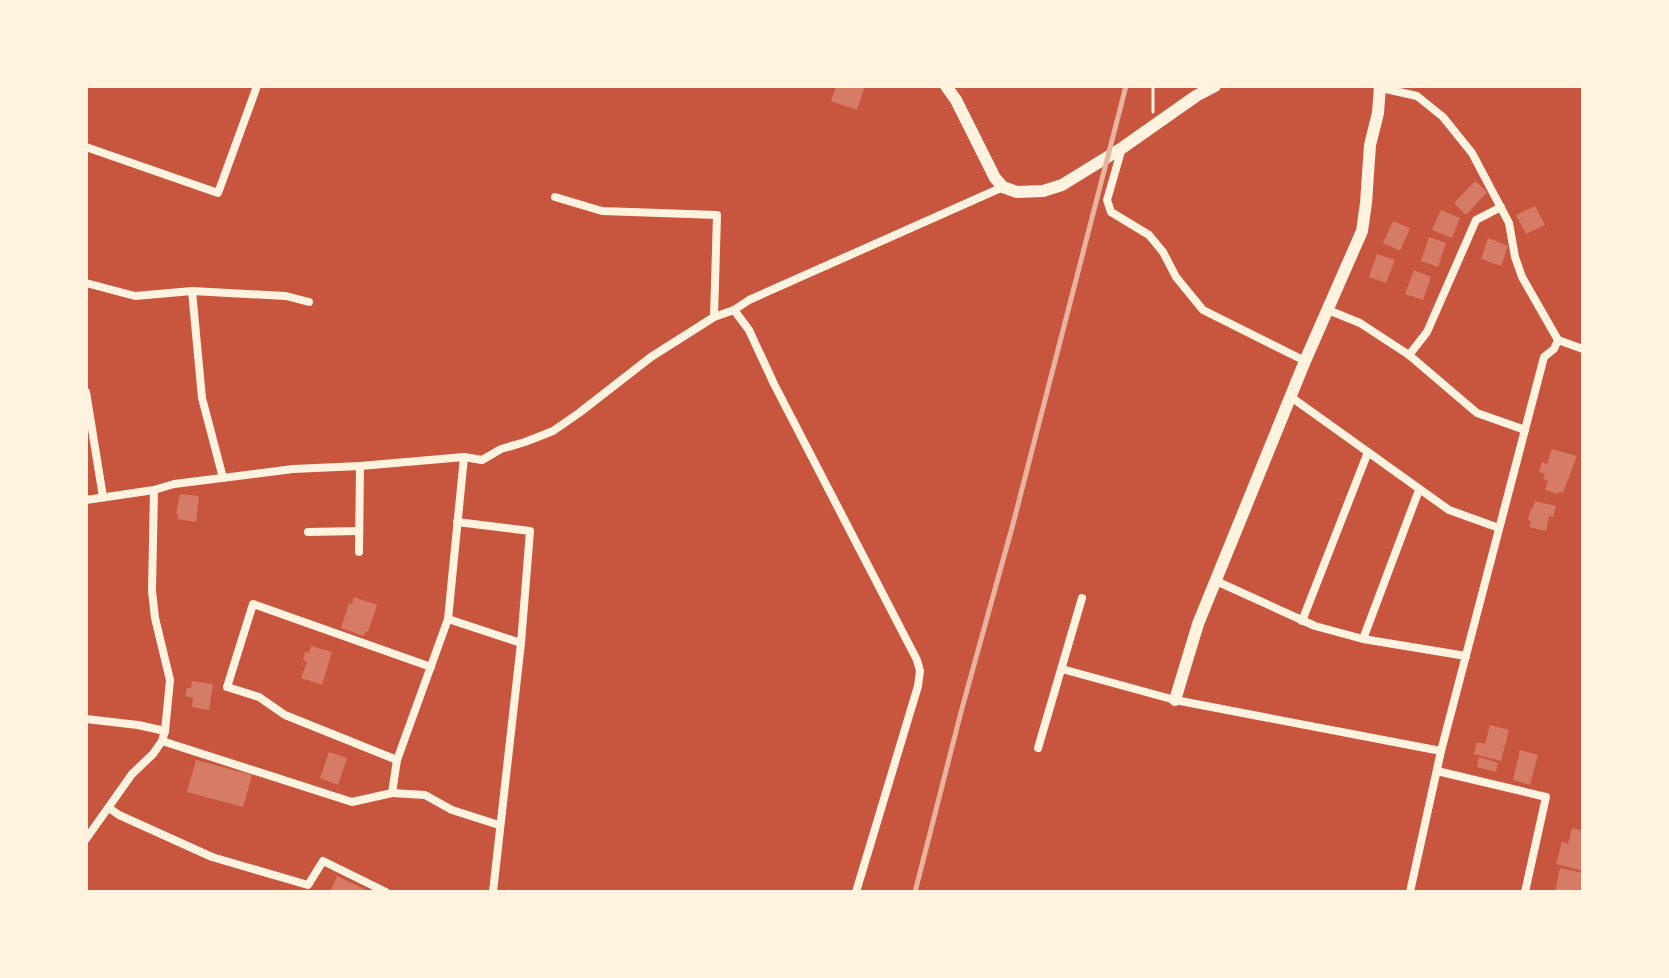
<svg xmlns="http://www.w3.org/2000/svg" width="1669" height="978" viewBox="0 0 1669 978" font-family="'Asap Condensed',sans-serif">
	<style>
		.building { fill: #d67c66 }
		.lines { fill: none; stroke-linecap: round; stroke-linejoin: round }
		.path { stroke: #fff3e0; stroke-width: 3 }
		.minor { stroke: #fff3e0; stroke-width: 8 }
		.tertiary { stroke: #fff3e0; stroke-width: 12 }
		.rail { stroke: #e9b49f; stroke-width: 5 }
	</style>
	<rect width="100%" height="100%" fill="#c8553d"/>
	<g class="building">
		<path d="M 836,86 L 865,86 L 857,110 L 831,101 Z"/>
		<path d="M 1475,181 L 1487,192 L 1466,215 L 1454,203 Z"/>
		<path d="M 1535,206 L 1545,225 L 1526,234 L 1516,215 Z"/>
		<path d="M 1441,210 L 1460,218 L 1452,238 L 1432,230 Z"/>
		<path d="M 1393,221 L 1410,228 L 1400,251 L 1383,243 Z"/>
		<path d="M 1429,237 L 1446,243 L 1438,267 L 1421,261 Z"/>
		<path d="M 1488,238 L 1508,246 L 1501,266 L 1481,259 Z"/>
		<path d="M 1377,254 L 1395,260 L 1386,283 L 1369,277 Z"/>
		<path d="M 1414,270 L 1431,277 L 1423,300 L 1405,294 Z"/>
		<path d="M 1552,449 L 1577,456 L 1563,493 L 1558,492 L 1558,494 L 1545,490 L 1548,481 L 1543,479 L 1545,474 L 1539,472 L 1542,462 L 1547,464 Z"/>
		<path d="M 180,494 L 199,496 L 196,522 L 177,519 L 178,514 L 176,514 Z"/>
		<path d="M 1535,501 L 1556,506 L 1553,517 L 1549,516 L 1546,531 L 1529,527 L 1531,521 L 1528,520 L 1531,508 L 1533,509 Z"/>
		<path d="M 354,597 L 377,605 L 368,632 L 366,631 L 364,636 L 341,628 L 349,603 L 352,604 Z"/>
		<path d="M 311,646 L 332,652 L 322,685 L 301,678 L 307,662 L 303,660 L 305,652 L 309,653 Z"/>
		<path d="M 192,681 L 213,684 L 209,710 L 192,707 L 193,698 L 185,696 L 187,688 L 191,688 Z"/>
		<path d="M 1490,725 L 1509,730 L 1501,761 L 1474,754 L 1477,742 L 1485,744 Z"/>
		<path d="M 1520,750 L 1538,755 L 1530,785 L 1513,780 Z"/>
		<path d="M 329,752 L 347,758 L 338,785 L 320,778 Z"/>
		<path d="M 1479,757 L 1498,763 L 1496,772 L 1477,767 Z"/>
		<path d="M 196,760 L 252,775 L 243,807 L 187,792 Z"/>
		<path d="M 1572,828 L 1583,831 L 1583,871 L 1556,864 L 1562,842 L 1568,844 Z"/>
		<path d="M 1560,868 L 1583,873 L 1581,892 L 1555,892 Z"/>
		<path d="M 337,876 L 370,892 L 330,892 Z"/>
	</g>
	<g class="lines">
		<path class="path" d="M 1153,86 L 1153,112"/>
		<g class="minor">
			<path d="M 1381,88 L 1417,96 L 1443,117 L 1472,153 L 1509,223 L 1515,257 L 1522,277 L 1558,340 L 1554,349 L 1544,357 L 1441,751 L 1410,892"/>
			<path d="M 86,147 L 218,193 L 257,86"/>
			<path d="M 1122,148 L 1107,200 L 1111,212 L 1149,235 L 1163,252 L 1176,277 L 1203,310 L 1305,361"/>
			<path d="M 555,197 L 602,211 L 717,215 L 714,317"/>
			<path d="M 86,283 L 135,296 L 192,291 L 286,296 L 309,302"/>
			<path d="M 192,291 L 202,398 L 223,478"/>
			<path d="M 734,310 L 749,330 L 774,384 L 917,660 L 920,671 L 918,686 L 856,892"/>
			<path d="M 1328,310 L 1360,323 L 1409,355 L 1477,413 L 1525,430"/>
			<path d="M 1558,340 L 1583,349"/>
			<path d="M 1409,355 L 1427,332 L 1476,220 L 1501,207"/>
			<path d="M 86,392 L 103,497"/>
			<path d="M 1291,397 L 1449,510 L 1499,528"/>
			<path d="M 86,500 L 154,490 L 174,484 L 293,469 L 360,466 L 464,457 L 482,460 L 501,449 L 525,442 L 553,431 L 579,413 L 651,357 L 714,317 L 734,310 L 749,300 L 1003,187"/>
			<path d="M 457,522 L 530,531 L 521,643 L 493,892"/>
			<path d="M 308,532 L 359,531"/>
			<path d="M 359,552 L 360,466"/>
			<path d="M 1216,581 L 1315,626 L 1363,639 L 1466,656"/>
			<path d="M 448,619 L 521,643"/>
			<path d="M 1302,621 L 1368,452"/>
			<path d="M 1363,639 L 1419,490"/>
			<path d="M 1062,669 L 1175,700 L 1441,751"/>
			<path d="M 86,719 L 138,725 L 165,731"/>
			<path d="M 162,741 L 352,802 L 392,793 L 397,760 L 448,619 L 464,457"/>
			<path d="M 1038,748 L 1082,598"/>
			<path d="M 397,760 L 285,715 L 259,697 L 227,687 L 253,604 L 431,667"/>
			<path d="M 1437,771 L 1546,797 L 1525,892"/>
			<path d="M 392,793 L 425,795 L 452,810 L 499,825"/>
			<path d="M 109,808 L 119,815 L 212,857 L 308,885 L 323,861 L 386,892"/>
			<path d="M 86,839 L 132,774 L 153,754 L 162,741 L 165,731 L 170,680 L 155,618 L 152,591 L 154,490"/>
		</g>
		<g class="tertiary">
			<path d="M 946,86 L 956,100 L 995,178 L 1003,187 L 1017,192 L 1043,191 L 1062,185 L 1122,148 L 1196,96 L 1215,86"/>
			<path d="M 1175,700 L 1198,624 L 1305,361 L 1362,231 L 1366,203 L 1370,145 L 1378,113 L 1380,86"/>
		</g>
		<path class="rail" d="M 915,892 L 961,712 L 1013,524 L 1126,86"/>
	</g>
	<rect width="1669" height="978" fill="none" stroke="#fff3e0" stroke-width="176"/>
</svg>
